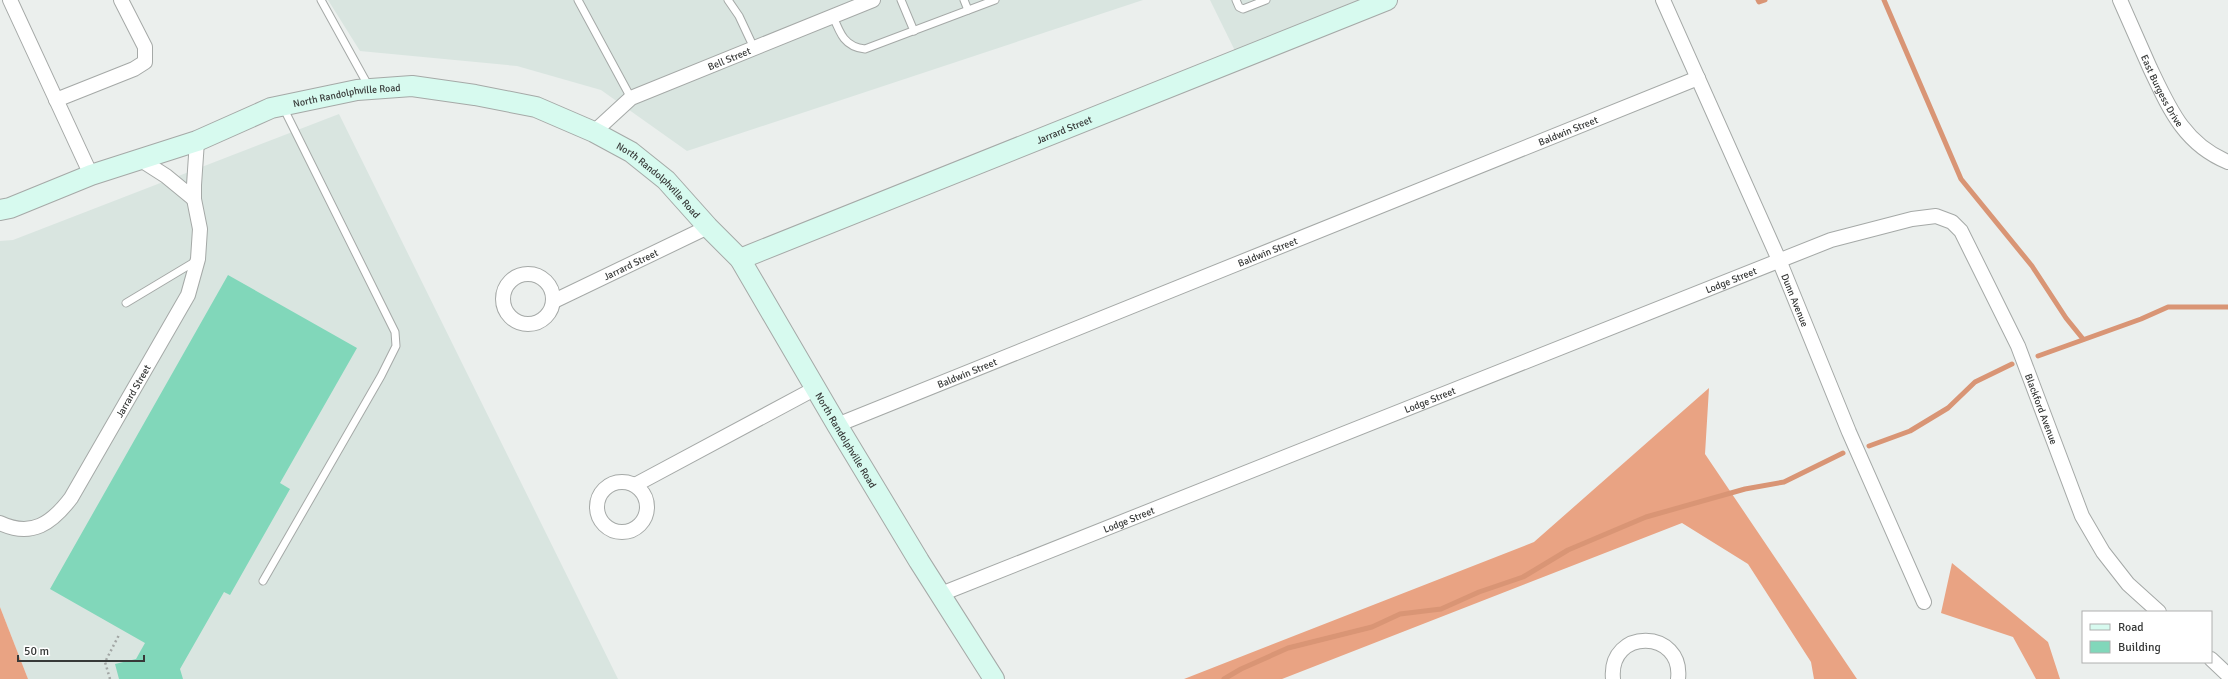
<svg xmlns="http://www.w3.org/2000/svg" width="2228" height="679" viewBox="0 0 2228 679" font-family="Signika,sans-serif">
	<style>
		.built { fill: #d9e5e0 }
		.forest { fill: #e9a383 }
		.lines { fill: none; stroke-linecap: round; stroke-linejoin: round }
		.stream { stroke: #d99575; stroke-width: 5 }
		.building { fill: #81d7ba }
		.lane-casing { stroke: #a5a9a7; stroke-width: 9 }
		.street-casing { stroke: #a5a9a7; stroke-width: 16 }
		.secondary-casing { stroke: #a5a9a7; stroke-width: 22 }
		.path { stroke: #a2a6a4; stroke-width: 2.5; stroke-dasharray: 2 3; stroke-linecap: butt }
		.lane { stroke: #fff; stroke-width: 7 }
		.street { stroke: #fff; stroke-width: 14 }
		.secondary { stroke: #d7faef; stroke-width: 20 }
		.labels { text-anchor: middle; stroke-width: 3; stroke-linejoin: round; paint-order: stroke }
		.street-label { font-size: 10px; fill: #373938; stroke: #fff }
	</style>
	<rect width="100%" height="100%" fill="#ebefed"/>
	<g class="built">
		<path d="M 328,0 L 1143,0 L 687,151 L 601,90 L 517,66 L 360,51 Z"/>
		<path d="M 1210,0 L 1373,0 L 1240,61 Z"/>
		<path d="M 339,114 L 618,679 L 28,679 L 0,607 L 0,241 L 13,240 Z"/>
	</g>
	<g class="forest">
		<path d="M 1709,388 L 1705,454 L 1857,679 L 1814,679 L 1811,662 L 1748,564 L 1682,523 L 1282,679 L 1184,679 L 1534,542 Z"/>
		<path d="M 1952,563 L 2048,642 L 2060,679 L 2036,679 L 2013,637 L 1941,613 Z"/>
		<path d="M 0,607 L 28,679 L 0,679 Z"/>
	</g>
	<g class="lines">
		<g class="stream">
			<path d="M 1758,0 L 1759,2 L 1765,0"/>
			<path d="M 1884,0 L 1961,179 L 2032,266 L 2066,318 L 2083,339"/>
			<path d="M 2038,356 L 2141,319 L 2168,307 L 2228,307"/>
			<path d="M 1869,446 L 1910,431 L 1948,408 L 1975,382 L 2012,364"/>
			<path d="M 1224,679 L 1241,669 L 1288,648 L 1372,627 L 1400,614 L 1441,609 L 1479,592 L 1523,577 L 1568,550 L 1646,517 L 1745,489 L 1784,482 L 1843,453"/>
		</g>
	</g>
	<path class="building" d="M 228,275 L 357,348 L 280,483 L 290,489 L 230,595 L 224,592 L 180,669 L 183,679 L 119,679 L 115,664 L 136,659 L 145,643 L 50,589 Z"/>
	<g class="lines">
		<g class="lane-casing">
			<g id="lane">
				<path d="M 321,0 L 369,87"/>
				<path d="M 578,0 L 631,98"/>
				<path d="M 728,0 L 739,16 L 754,48"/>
				<path d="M 901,0 L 914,31"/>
				<path d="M 964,0 L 968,10"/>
				<path d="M 1236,0 L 1239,7 L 1243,9 L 1266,0"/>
				<path d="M 833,16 C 840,34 845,47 865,49 L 995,0"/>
				<path d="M 126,303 L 196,261"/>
				<path d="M 263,581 L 381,376 L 396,346 L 395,332 L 283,107"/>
			</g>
		</g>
		<g class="street-casing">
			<g id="street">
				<path d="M 10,0 L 91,175"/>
				<path id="s1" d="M 1663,0 L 1779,260 L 1849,432 L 1924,602"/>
				<path id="s2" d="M 2120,0 C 2130,23 2140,45 2150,68 C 2169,108 2184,144 2228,162"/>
				<path d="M 56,100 L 134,69 L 145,62 L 145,47 L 121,0"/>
				<path id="s3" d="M 594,132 L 631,98 L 873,0"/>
				<path d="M 141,160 L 166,176 L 194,199"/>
				<circle cx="528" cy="299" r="25"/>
				<path id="s4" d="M 554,301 L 708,227"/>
				<path id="s5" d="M 837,425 L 1698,78"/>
				<circle cx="622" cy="507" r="25"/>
				<path d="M 635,485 L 816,388"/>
				<path id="s6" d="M 0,523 C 32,538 52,523 71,498 L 188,295 L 198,259 L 200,229 L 194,199 L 194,185 L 197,141"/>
				<path id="s7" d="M 941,594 L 1831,240 L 1912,219 L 1936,216 L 1952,222 L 1961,231 L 2018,346 L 2082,516 L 2103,552 L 2128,584 L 2159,612"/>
				<path d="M 2211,659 L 2228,675"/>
				<path d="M 1613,679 C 1608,627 1684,629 1678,679"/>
			</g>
		</g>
		<g class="secondary-casing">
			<g id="secondary">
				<path id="s8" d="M 0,210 L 10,208 L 91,175 L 197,141 L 271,108 L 357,90 L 412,86 L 475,95 L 536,107 L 594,132 L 631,152 L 666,180 L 708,227 L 740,259 L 837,425 L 919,561 L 994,679"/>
				<path id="s9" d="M 740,259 L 1387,0"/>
			</g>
		</g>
		<path class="path" d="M 110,679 L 105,662 L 119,635"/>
		<use href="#lane" class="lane"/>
		<use href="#street" class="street"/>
		<use href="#secondary" class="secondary"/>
	</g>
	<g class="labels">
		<g class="street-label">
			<text dy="4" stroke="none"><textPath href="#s3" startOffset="156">Bell Street</textPath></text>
			<text dy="4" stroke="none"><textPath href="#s2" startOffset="100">East Burgess Drive</textPath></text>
			<text dy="4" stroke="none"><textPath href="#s8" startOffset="367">North Randolphville Road</textPath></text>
			<text dy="4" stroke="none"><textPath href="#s9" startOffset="349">Jarrard Street</textPath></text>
			<text dy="4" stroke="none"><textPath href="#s5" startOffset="788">Baldwin Street</textPath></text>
			<text dy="4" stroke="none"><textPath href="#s8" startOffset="703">North Randolphville Road</textPath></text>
			<text dy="4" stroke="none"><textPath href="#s5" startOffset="464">Baldwin Street</textPath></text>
			<text dy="4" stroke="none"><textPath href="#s4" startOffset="85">Jarrard Street</textPath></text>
			<text dy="4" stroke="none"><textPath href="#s7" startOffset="850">Lodge Street</textPath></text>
			<text dy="4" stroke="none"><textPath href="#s1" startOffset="328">Dunn Avenue</textPath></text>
			<text dy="4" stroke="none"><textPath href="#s5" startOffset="140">Baldwin Street</textPath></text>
			<text dy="4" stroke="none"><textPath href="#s6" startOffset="207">Jarrard Street</textPath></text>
			<text dy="4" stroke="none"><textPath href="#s7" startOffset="526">Lodge Street</textPath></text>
			<text dy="4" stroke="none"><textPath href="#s7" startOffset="1291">Blackford Avenue</textPath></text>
			<text dy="4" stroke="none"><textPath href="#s8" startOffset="1027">North Randolphville Road</textPath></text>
			<text dy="4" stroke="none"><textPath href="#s7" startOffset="202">Lodge Street</textPath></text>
		</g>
	</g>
	<rect x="2082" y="611" width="130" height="52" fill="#ffffff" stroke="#afb0af"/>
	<rect x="2090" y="624" width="20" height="6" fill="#d7faef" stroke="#afb0af"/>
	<text x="2118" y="631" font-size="12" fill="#373938">Road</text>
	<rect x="2090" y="641" width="20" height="12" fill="#81d7ba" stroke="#afb0af"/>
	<text x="2118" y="651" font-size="12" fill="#373938">Building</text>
	<path d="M18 655v6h126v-6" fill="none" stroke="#373938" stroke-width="2"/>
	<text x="24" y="655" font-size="12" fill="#373938" stroke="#ffffff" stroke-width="3" paint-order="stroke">50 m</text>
</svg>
